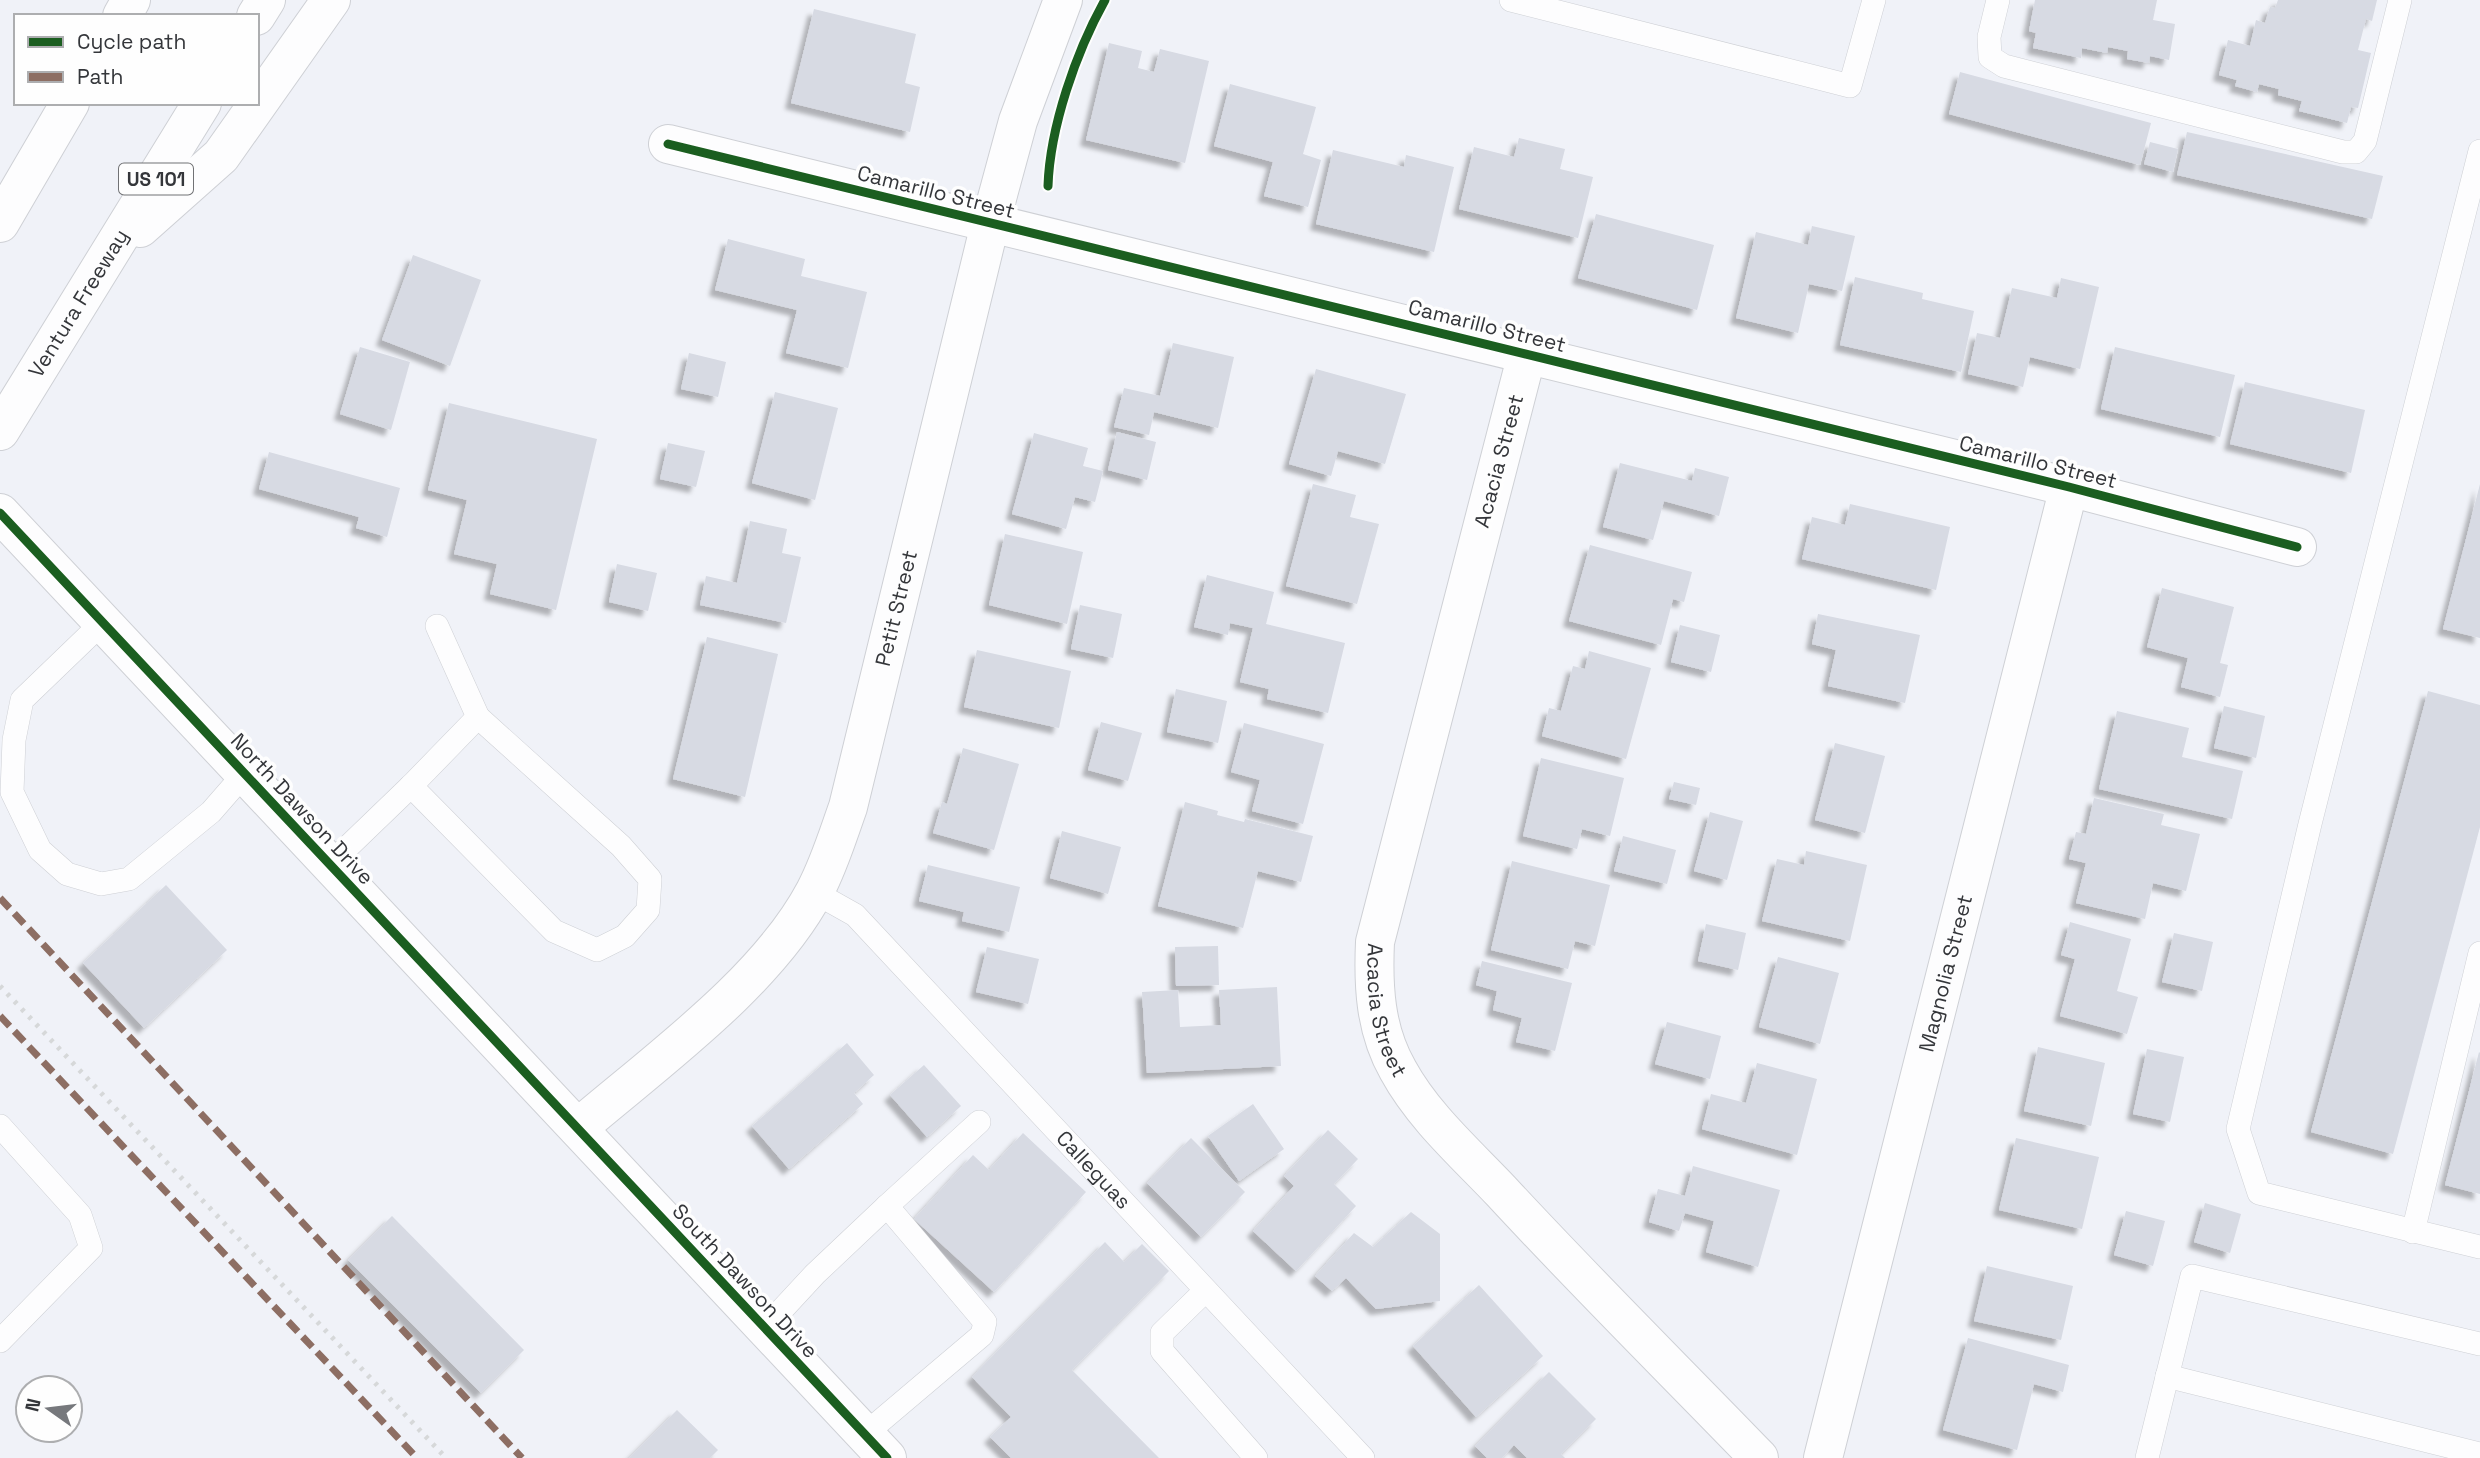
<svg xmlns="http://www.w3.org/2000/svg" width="2480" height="1458" viewBox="0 0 2480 1458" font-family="'Space Grotesk',sans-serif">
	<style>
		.building { fill: #d7dae3; filter: url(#shadow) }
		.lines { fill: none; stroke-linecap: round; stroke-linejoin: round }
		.service-casing { stroke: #ced0d5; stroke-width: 24 }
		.minor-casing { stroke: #ced0d5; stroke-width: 40 }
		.tertiary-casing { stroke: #ced0d5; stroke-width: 40 }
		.motorway-casing { stroke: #ced0d5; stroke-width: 40 }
		.service { stroke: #fdfdfe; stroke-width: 23 }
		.minor { stroke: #fdfdfe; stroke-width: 38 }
		.tertiary { stroke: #fdfdfe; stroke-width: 38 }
		.motorway { stroke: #fdfdfe; stroke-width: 38 }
		.rail { stroke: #d6d8d9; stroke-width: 5; stroke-dasharray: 3.5 7; stroke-linecap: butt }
		.quiet { stroke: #8d6e63; stroke-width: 7; stroke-dasharray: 14 7; stroke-linecap: butt }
		.cycleway-casing { stroke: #fefefe; stroke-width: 13 }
		.cycleway { stroke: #1b5e20; stroke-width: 9 }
		.labels { text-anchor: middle; stroke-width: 7; stroke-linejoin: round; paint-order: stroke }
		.shield { fill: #fefefe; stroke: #717275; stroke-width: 2 }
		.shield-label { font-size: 19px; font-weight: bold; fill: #34363a }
		.street-label { font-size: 21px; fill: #34363a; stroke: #fefefe }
	</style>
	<defs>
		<filter id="shadow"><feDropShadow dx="-6" dy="6" stdDeviation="2" flood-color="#0004"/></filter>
	</defs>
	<rect width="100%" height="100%" fill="#f0f2f8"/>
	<g class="building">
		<path d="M 2035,0 L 2157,0 L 2153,20 L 2175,24 L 2169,60 L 2150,56 L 2149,63 L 2127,59 L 2128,51 L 2108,47 L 2107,53 L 2082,48 L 2081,58 L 2033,48 L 2036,33 L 2029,31 Z"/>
		<path d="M 2278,0 L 2377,0 L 2372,21 L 2366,19 L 2358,50 L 2371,53 L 2358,108 L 2351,107 L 2347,123 L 2299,111 L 2302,101 L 2278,95 L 2279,89 L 2259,84 L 2257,92 L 2235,86 L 2237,80 L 2219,75 L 2228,40 L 2250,46 L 2256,20 L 2265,23 L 2270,7 L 2275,8 Z"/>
		<path d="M 814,9 L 916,34 L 905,83 L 920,87 L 910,132 L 791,103 Z"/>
		<path d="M 1109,43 L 1142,51 L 1138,68 L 1154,72 L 1160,49 L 1209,61 L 1185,163 L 1086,140 Z"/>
		<path d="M 1960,72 L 2151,123 L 2140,165 L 1949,114 Z"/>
		<path d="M 1230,84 L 1316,107 L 1303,154 L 1321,160 L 1308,207 L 1264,196 L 1273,162 L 1214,146 Z"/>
		<path d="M 2187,132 L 2383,176 L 2372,219 L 2177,175 Z"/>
		<path d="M 1519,138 L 1565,149 L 1560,169 L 1593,177 L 1578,238 L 1459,209 L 1474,147 L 1514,157 Z"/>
		<path d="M 2150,142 L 2178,149 L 2173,172 L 2144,164 Z"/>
		<path d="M 1333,150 L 1404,167 L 1406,155 L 1454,167 L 1434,252 L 1316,224 Z"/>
		<path d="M 1596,214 L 1714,245 L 1697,310 L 1578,278 Z"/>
		<path d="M 1812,226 L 1855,236 L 1842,291 L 1809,284 L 1798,333 L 1736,318 L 1756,232 L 1808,245 Z"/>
		<path d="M 728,239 L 805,259 L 801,276 L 867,292 L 848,368 L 786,353 L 797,310 L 715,290 Z"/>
		<path d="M 413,255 L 481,280 L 450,366 L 382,340 Z"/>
		<path d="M 1855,277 L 1923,293 L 1922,299 L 1974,311 L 1961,372 L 1840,345 Z"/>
		<path d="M 2061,278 L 2099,287 L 2080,369 L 2030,357 L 2023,387 L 1968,374 L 1977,333 L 2000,338 L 2012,288 L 2057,298 Z"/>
		<path d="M 1173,343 L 1234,357 L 1218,428 L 1154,412 L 1149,435 L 1114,427 L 1124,388 L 1160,396 Z"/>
		<path d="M 360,347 L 410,362 L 391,430 L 340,414 Z"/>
		<path d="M 2115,347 L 2235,375 L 2220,437 L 2101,409 Z"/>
		<path d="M 689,353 L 726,362 L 718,397 L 681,389 Z"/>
		<path d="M 1316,369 L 1406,394 L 1385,464 L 1338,451 L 1331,476 L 1289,464 Z"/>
		<path d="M 2245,382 L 2365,410 L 2351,473 L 2230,444 Z"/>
		<path d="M 775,392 L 838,408 L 815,500 L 752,483 Z"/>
		<path d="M 449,403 L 597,439 L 556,610 L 490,594 L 497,564 L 454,554 L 467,500 L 428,490 Z"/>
		<path d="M 1117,432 L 1156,442 L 1147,480 L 1108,470 Z"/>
		<path d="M 1034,433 L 1088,448 L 1083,466 L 1103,471 L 1095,502 L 1075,497 L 1066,529 L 1012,514 Z"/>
		<path d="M 668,443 L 705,451 L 696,487 L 660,479 Z"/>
		<path d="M 269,452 L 400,488 L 387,537 L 356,528 L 359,517 L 259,489 Z"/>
		<path d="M 1620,463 L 1692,481 L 1695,468 L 1729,477 L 1719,516 L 1664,501 L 1653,540 L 1603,527 Z"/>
		<path d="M 1313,484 L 1356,495 L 1350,517 L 1379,524 L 1357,604 L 1286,586 Z"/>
		<path d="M 2480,484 L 2480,638 L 2443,629 Z"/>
		<path d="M 1850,504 L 1950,527 L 1936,590 L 1802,559 L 1812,517 L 1845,525 Z"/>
		<path d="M 750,521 L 787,529 L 782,553 L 801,557 L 786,623 L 700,605 L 706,576 L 737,583 Z"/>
		<path d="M 1005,534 L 1083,552 L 1067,624 L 989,605 Z"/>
		<path d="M 1590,545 L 1692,572 L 1684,602 L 1673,599 L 1661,645 L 1569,621 Z"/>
		<path d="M 617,564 L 657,573 L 648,611 L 609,602 Z"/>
		<path d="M 1207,575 L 1274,592 L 1266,624 L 1345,643 L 1328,713 L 1267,699 L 1269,689 L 1240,682 L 1253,628 L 1230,623 L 1228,635 L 1194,627 Z"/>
		<path d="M 2162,588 L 2234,607 L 2220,663 L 2228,665 L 2220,697 L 2181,687 L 2188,658 L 2147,647 Z"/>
		<path d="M 1080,605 L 1122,614 L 1113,658 L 1071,649 Z"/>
		<path d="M 1818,614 L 1920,635 L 1905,703 L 1828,686 L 1836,650 L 1812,644 Z"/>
		<path d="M 1680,625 L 1720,635 L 1711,672 L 1671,662 Z"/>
		<path d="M 707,637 L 778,654 L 745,797 L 673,779 Z"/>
		<path d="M 977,650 L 1071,671 L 1059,728 L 964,707 Z"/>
		<path d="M 1589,651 L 1651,668 L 1626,759 L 1542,736 L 1549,708 L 1561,711 L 1573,666 L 1585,669 Z"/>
		<path d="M 1176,689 L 1227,701 L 1218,743 L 1167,732 Z"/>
		<path d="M 2428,691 L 2480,705 L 2480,827 L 2393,1154 L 2311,1132 Z"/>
		<path d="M 2224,706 L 2265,716 L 2256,758 L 2214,748 Z"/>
		<path d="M 2117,711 L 2189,728 L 2182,757 L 2243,771 L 2232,819 L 2099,789 Z"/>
		<path d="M 1101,722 L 1142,733 L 1128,781 L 1088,770 Z"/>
		<path d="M 1244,723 L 1324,744 L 1303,824 L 1252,811 L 1260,780 L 1231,772 Z"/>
		<path d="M 1835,743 L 1885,756 L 1865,833 L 1815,820 Z"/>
		<path d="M 963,748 L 1019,764 L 994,850 L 933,833 L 942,802 L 947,804 Z"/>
		<path d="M 1541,758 L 1624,778 L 1610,836 L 1582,829 L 1577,849 L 1523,836 Z"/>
		<path d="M 1674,782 L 1700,788 L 1696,805 L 1669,799 Z"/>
		<path d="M 2094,798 L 2164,814 L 2161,825 L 2200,834 L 2186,891 L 2153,883 L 2145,919 L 2076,903 L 2086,863 L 2069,859 L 2076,832 L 2086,834 Z"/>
		<path d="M 1185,802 L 1218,811 L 1217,815 L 1244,822 L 1245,819 L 1313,836 L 1301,882 L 1258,871 L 1243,928 L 1158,906 Z"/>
		<path d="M 1710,812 L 1743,821 L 1727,880 L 1694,871 Z"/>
		<path d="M 1062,831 L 1121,847 L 1108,894 L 1050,878 Z"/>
		<path d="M 1623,836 L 1676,850 L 1667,884 L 1614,871 Z"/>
		<path d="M 1806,851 L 1867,865 L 1850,941 L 1762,921 L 1777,859 L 1804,865 Z"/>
		<path d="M 1512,861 L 1610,885 L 1595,946 L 1575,941 L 1568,969 L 1491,950 Z"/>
		<path d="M 928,865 L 1020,887 L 1009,932 L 962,921 L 964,912 L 919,901 Z"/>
		<path d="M 166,885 L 227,950 L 144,1028 L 83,963 Z"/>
		<path d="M 2070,922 L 2131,939 L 2117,991 L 2138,997 L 2127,1034 L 2060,1016 L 2075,959 L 2061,955 Z"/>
		<path d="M 1706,924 L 1746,933 L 1738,970 L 1698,961 Z"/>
		<path d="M 2174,933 L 2213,942 L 2202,991 L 2162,982 Z"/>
		<path d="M 1218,946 L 1219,985 L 1176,986 L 1175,947 Z"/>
		<path d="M 987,947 L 1039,959 L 1028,1004 L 976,992 Z"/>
		<path d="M 1778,957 L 1839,973 L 1820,1044 L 1759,1027 Z"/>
		<path d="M 1482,961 L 1572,983 L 1555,1051 L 1516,1042 L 1522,1018 L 1493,1010 L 1497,991 L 1476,985 Z"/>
		<path d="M 1277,987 L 1281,1066 L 1147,1073 L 1142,992 L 1178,990 L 1180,1027 L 1221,1025 L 1219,990 Z"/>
		<path d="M 1667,1022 L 1721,1036 L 1710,1079 L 1655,1064 Z"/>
		<path d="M 847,1043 L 874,1075 L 854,1093 L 863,1104 L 789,1169 L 752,1126 Z"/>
		<path d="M 2038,1047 L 2105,1063 L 2091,1126 L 2024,1111 Z"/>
		<path d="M 2147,1049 L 2184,1057 L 2170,1122 L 2133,1114 Z"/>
		<path d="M 2479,1052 L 2480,1053 L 2480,1194 L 2445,1185 Z"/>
		<path d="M 1757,1063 L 1817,1079 L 1797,1155 L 1702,1129 L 1711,1094 L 1746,1103 Z"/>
		<path d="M 924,1065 L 961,1106 L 927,1137 L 890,1095 Z"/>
		<path d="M 1253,1104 L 1284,1149 L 1239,1181 L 1208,1136 Z"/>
		<path d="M 1328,1130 L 1358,1159 L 1334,1184 L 1356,1206 L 1296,1271 L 1253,1231 L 1294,1186 L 1284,1176 Z"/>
		<path d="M 1023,1133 L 1086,1192 L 994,1292 L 914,1219 L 973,1155 L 989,1170 Z"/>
		<path d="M 1191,1138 L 1245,1192 L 1201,1237 L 1147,1183 Z"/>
		<path d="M 2016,1138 L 2099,1157 L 2082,1229 L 1999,1210 Z"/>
		<path d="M 1693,1166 L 1780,1190 L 1758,1267 L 1706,1252 L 1714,1221 L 1685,1213 L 1679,1231 L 1649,1222 L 1658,1189 L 1685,1196 Z"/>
		<path d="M 2205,1203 L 2241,1214 L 2230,1253 L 2194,1242 Z"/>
		<path d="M 2126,1211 L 2165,1221 L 2153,1266 L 2114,1255 Z"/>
		<path d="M 1411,1212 L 1440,1234 L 1440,1301 L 1376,1309 L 1346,1278 L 1332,1291 L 1315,1276 L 1354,1233 L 1373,1247 Z"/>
		<path d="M 392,1216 L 524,1350 L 481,1393 L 348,1260 Z"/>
		<path d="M 1105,1242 L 1124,1262 L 1142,1244 L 1169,1271 L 1072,1370 L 1159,1458 L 1011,1458 L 990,1437 L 1011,1417 L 972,1377 Z"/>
		<path d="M 1987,1266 L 2073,1286 L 2061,1340 L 1974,1321 Z"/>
		<path d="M 1479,1285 L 1543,1356 L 1476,1417 L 1413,1346 Z"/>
		<path d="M 1968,1338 L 2069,1365 L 2063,1392 L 2034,1384 L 2017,1450 L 1943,1430 Z"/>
		<path d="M 1549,1372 L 1596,1419 L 1561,1454 L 1565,1458 L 1527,1458 L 1514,1445 L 1502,1458 L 1487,1458 L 1475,1446 Z"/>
		<path d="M 677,1410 L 718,1450 L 710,1458 L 629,1458 Z"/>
	</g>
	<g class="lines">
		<g class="service-casing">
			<g id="service">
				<path d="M 1511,0 L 1850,86 L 1874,0"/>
				<path d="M 1998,0 L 1989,37 L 1990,57 L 2004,66 L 2343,152 L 2356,152 L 2365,141 L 2400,0"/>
				<path d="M 2480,151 L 2310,824 L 2238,1129 L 2259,1193 L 2480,1247"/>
				<path d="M 102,623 L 22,700 L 14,740 L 12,792 L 40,850 L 67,874 L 101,884 L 129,879 L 211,812 L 245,773"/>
				<path d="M 411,786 L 554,931 L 597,950 L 625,936 L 648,910 L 650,879 L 621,846 L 478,717"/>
				<path d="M 330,864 L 411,786 L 478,717 L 437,626"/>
				<path id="s1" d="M 814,892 L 855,915 L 1363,1458"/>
				<path d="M 0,1126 L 80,1215 L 91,1248 L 0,1341"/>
				<path d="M 887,1206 L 979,1122"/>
				<path d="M 2413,1232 L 2480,953"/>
				<path d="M 1205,1291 L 1162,1333 L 1162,1351 L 1256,1458"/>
				<path d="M 765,1328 L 815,1274 L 887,1206 L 985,1322 L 982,1335 L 865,1434"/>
				<path d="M 2167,1376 L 2480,1454"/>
				<path d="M 2147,1458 L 2192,1276 L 2480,1344"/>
			</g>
		</g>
		<g class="minor-casing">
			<g id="minor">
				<path d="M 668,144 L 2069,487 L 2297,547"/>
				<path id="s2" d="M 1527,354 L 1375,942 C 1373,986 1375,1030 1398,1070 C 1423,1116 1465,1153 1501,1191 C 1585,1282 1673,1369 1759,1458"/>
				<path id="s3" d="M 1823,1458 L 2069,487"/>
			</g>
		</g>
		<g class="tertiary-casing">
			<g id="tertiary">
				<path d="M 0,513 L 887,1458"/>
				<path id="s4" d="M 578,1128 C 655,1062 767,982 815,891 C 829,865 838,835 848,807 L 990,224 L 1018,121 L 1063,0"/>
			</g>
		</g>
		<g class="motorway-casing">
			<g id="motorway">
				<path d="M 122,16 L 131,0"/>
				<path d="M 256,16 L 266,0"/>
				<path d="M 0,223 L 70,103"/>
				<path d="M 140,228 L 221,156 L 331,0"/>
				<path id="s5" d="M 0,431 L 202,103"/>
			</g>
		</g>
		<use href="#service" class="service"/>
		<use href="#minor" class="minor"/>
		<use href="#tertiary" class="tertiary"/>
		<use href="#motorway" class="motorway"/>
		<path class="rail" d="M 0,986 L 446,1458"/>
		<g class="quiet">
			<path d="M 0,898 L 522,1458"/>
			<path d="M 0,1016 L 417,1458"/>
		</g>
		<g class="cycleway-casing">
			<g id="cycleway">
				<path d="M 668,144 L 2069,487 L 2297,547"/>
				<path d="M 1048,186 C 1050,127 1076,52 1105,0"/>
				<path d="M 0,513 L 887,1458"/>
			</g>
		</g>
		<use href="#cycleway" class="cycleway"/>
	</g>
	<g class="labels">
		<rect class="shield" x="119" y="163.5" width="74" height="31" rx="5"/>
		<g class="shield-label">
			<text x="156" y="186">US 101</text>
		</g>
		<g class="street-label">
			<text transform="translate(936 192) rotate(14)" y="7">Camarillo Street</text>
			<text dy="7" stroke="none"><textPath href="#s5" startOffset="150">Ventura Freeway</textPath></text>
			<text transform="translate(1487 326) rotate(14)" y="7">Camarillo Street</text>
			<text transform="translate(1499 461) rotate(-75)" y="7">Acacia Street</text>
			<text transform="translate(2038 462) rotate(14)" y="7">Camarillo Street</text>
			<text dy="7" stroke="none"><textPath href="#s4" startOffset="632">Petit Street</textPath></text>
			<text transform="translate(302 809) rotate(47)" y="7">North Dawson Drive</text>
			<text dy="7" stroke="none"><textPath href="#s3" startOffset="500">Magnolia Street</textPath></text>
			<text dy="7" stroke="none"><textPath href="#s2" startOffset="677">Acacia Street</textPath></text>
			<text dy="7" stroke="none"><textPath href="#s1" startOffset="396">Calleguas</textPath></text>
			<text transform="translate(745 1281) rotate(47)" y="7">South Dawson Drive</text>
		</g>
	</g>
	<rect x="14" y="14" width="245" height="91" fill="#fefefe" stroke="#adaeb0" stroke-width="2"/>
	<rect x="28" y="37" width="35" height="10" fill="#1b5e20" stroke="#adaeb0" stroke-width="2"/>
	<text x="77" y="49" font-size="21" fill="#34363a">Cycle path</text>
	<rect x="28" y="72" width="35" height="10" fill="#8d6e63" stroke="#adaeb0" stroke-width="2"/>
	<text x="77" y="84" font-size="21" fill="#34363a">Path</text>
	<g transform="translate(49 1409) rotate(284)"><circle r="33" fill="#fefefe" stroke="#adaeb0" stroke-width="2"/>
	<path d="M0-5L12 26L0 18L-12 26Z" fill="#76787c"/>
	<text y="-10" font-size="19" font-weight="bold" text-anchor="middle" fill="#34363a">N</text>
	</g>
</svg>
